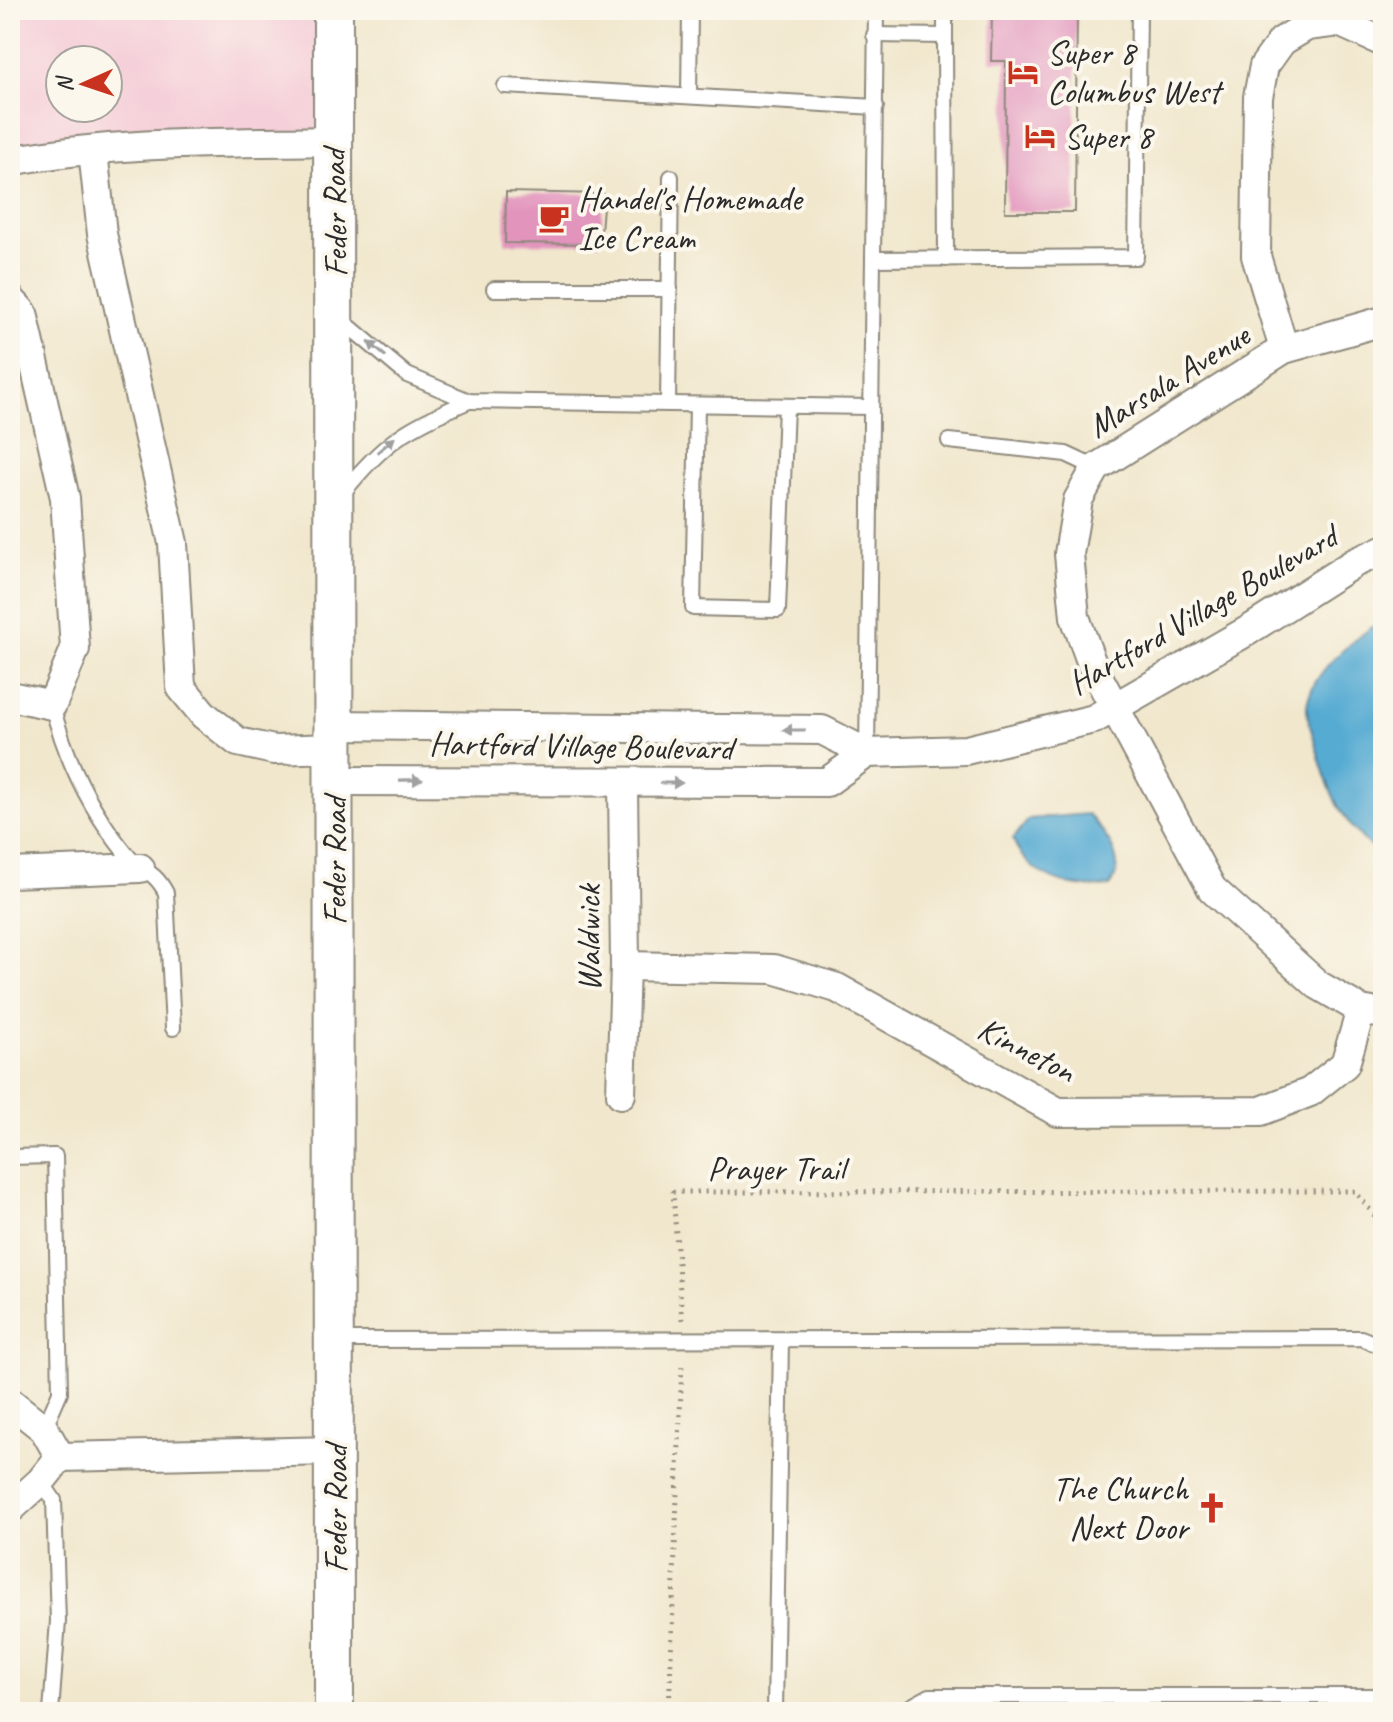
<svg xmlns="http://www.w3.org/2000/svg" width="1393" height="1722" viewBox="0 0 1393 1722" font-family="Caveat,sans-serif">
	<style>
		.built { fill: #f5cfd9; fill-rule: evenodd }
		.water { fill: #57abd3; stroke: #416b7f; stroke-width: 2 }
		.building { fill: #e294bd }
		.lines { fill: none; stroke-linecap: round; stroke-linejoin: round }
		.lane-casing { stroke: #8e897c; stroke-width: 18 }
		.street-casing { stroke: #8e897c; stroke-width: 32 }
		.secondary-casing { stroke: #8e897c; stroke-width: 42 }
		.path { stroke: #8e897c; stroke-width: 5; stroke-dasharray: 2 6; stroke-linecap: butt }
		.lane { stroke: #fff; stroke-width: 14 }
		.street { stroke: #fff; stroke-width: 28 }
		.secondary { stroke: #fff; stroke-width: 38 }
		.oneway { fill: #a0a0a0 }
		.labels { text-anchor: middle; stroke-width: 8; stroke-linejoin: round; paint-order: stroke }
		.poi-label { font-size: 34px; fill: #2b2b2b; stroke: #fbf7ec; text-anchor: start }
		.street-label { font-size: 34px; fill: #2b2b2b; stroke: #fbf7ec }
	</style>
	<rect width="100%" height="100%" fill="#fbf7ec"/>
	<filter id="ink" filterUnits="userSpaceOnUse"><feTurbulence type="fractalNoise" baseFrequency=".0125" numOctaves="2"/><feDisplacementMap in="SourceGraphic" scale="16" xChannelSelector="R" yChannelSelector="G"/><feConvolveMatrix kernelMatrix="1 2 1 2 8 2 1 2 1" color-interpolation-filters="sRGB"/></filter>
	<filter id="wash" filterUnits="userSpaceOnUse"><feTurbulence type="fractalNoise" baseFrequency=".006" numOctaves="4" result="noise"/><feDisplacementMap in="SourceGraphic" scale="32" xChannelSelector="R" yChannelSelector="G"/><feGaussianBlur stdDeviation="1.8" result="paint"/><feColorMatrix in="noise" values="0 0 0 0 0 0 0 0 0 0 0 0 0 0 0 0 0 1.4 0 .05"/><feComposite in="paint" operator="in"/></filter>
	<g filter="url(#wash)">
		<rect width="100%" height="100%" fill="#f1e7cd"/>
		<path class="built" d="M 10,10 L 333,10 L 333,141 L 10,161 ZM 60,60 L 108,60 L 108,108 L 60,108 Z"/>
		<g class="water">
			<path d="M 1383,619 L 1383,856 C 1342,827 1327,789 1315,742 C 1312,732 1306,716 1307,706 C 1311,670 1357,638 1383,619 Z"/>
			<path d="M 1088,814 C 1105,834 1129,861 1110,886 C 1072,892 1026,876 1013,839 L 1029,819 Z"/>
		</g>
		<g id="blocks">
			<g class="building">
				<path d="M 992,10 L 1077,10 L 1075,212 L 1005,212 L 1006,61 L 991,61 Z"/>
				<path d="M 506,192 L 604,194 L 600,244 L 505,243 Z"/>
			</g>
		</g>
	</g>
	<g filter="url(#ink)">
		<use href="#blocks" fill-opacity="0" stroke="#8e897c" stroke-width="2"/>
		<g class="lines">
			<g class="lane-casing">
				<g id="lane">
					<path d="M 874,35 L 945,36 L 945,10"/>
					<path d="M 945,36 L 946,259"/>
					<path d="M 505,86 L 876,107"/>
					<path d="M 689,96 L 690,10"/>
					<path d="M 874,259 L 1136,257 L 1139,10"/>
					<path d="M 494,289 L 670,289"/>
					<path d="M 338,317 L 407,375 L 469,401 L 871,407"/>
					<path d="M 668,404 L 671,177"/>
					<path d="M 697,405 L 693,608 L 778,610 L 786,406"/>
					<path d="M 949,441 L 1066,454 L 1096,468"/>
					<path d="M 343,493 C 384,441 408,427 469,401"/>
					<path d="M 52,705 C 66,760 90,810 127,855 C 143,874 153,868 166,893 L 173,1028"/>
					<path d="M 867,753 L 876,10"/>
					<path d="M 10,1157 L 55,1156 L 60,1392 L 44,1429"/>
					<path d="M 336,1340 L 1361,1338 L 1383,1347"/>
					<path d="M 41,1481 L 54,1500 L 58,1621 L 51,1712"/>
					<path d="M 775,1712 L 781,1340"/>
					<path d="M 901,1712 L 930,1696 L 1383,1696"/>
				</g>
			</g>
			<g class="street-casing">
				<g id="street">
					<path d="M 93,151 L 102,234 L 173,543 L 181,687 L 204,715 L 238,742 L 274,750 L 333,748"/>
					<path d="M 10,161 C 116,141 226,143 333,141"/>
					<path d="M 10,299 L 23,313 L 65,498 L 75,649 L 52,705 L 10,696"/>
					<path d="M 1383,321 L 1284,349 L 1096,468 L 1078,500 L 1069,554 L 1075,617 L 1093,667 L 1212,889 L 1318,985 L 1361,1010 L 1383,1014"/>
					<path d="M 1284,349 L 1256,256 L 1258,97 L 1264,66 L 1282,41 L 1307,26 L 1339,22 L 1383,42"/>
					<path d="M 334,725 L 822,730 L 867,753 L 966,750 L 1094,719 L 1249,630 L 1354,563 L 1383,550"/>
					<path d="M 333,781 L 827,782 L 867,753"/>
					<path d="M 10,873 L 140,868"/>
					<path d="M 625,966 L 774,969 L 837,988 L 1058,1112 L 1261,1111 L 1310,1092 L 1345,1064 L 1361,1010"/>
					<path d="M 621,1094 L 625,966 L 623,783"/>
					<path d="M 10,1402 L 44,1429 L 60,1457 L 335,1451"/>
					<path d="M 10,1509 L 41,1481 L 60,1457"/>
				</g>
			</g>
			<g class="secondary-casing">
				<path id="secondary" d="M 333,10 L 334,1712"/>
			</g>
			<g class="path">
				<path d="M 682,1320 L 673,1192 L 1355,1191 L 1383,1226"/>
				<path d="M 669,1712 L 682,1362"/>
			</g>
			<use href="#lane" class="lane"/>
			<use href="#street" class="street"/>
			<use href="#secondary" class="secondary"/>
		</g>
		<defs><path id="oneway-solid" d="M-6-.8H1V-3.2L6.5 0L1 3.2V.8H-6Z" transform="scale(2)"/></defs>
		<g class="oneway">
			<use href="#oneway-solid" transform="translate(377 349) rotate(-140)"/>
			<use href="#oneway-solid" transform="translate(386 445) rotate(-40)"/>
			<use href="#oneway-solid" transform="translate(794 730) rotate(180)"/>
			<use href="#oneway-solid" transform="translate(411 780) rotate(-1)"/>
			<use href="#oneway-solid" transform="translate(671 783)"/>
		</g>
	</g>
	<defs>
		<g id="hotel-bare" transform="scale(2.4)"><path d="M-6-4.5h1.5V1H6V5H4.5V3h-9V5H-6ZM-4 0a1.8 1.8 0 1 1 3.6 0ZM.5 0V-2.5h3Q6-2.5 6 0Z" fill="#c8321e" stroke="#fbf7ec" stroke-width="2.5" paint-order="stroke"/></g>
		<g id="cafe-bare" transform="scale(2.4)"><path d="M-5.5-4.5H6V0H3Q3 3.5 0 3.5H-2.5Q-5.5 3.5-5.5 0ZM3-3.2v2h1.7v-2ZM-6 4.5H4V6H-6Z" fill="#c8321e" stroke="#fbf7ec" stroke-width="2.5" paint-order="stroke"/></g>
		<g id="church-bare" transform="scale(2.4)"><path d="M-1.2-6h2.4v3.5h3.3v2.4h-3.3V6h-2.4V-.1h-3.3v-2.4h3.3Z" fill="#c8321e" stroke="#fbf7ec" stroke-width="2.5" paint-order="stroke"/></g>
	</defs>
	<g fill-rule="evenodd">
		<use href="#hotel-bare" x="1023" y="72"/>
		<use href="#hotel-bare" x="1040" y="136"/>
		<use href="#cafe-bare" x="554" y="218"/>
		<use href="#church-bare" x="1212" y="1508"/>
	</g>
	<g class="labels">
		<g class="poi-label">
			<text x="1047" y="64">Super 8<tspan x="1047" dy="39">Columbus West</tspan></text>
			<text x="1064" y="148">Super 8</text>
			<text x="578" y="210">Handel's Homemade<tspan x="578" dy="39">Ice Cream</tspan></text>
			<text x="1188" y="1500" text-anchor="end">The Church<tspan x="1188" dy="39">Next Door</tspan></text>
		</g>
		<g class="street-label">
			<text transform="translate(334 213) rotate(-91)" y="12">Feder Road</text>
			<text transform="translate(1168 380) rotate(-32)" y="12">Marsala Avenue</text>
			<text transform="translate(1202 609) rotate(-30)" y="12">Hartford Village Boulevard</text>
			<text transform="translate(581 745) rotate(1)" y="12">Hartford Village Boulevard</text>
			<text transform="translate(334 861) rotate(-90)" y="12">Feder Road</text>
			<text transform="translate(588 938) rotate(-90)" y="12">Waldwick</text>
			<text transform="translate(1027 1049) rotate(27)" y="12">Kinneton</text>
			<text x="776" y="1180">Prayer Trail</text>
			<text transform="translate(335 1509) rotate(-90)" y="12">Feder Road</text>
		</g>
	</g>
	<rect width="1393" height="1722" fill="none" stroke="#fbf7ec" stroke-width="40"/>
	<g transform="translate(84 84) rotate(267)"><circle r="38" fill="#fbf7ec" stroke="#a8a59f" stroke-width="2"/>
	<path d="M0-6L14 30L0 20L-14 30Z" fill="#c8321e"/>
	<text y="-12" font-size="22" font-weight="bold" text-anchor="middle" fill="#2b2b2b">N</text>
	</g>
</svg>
